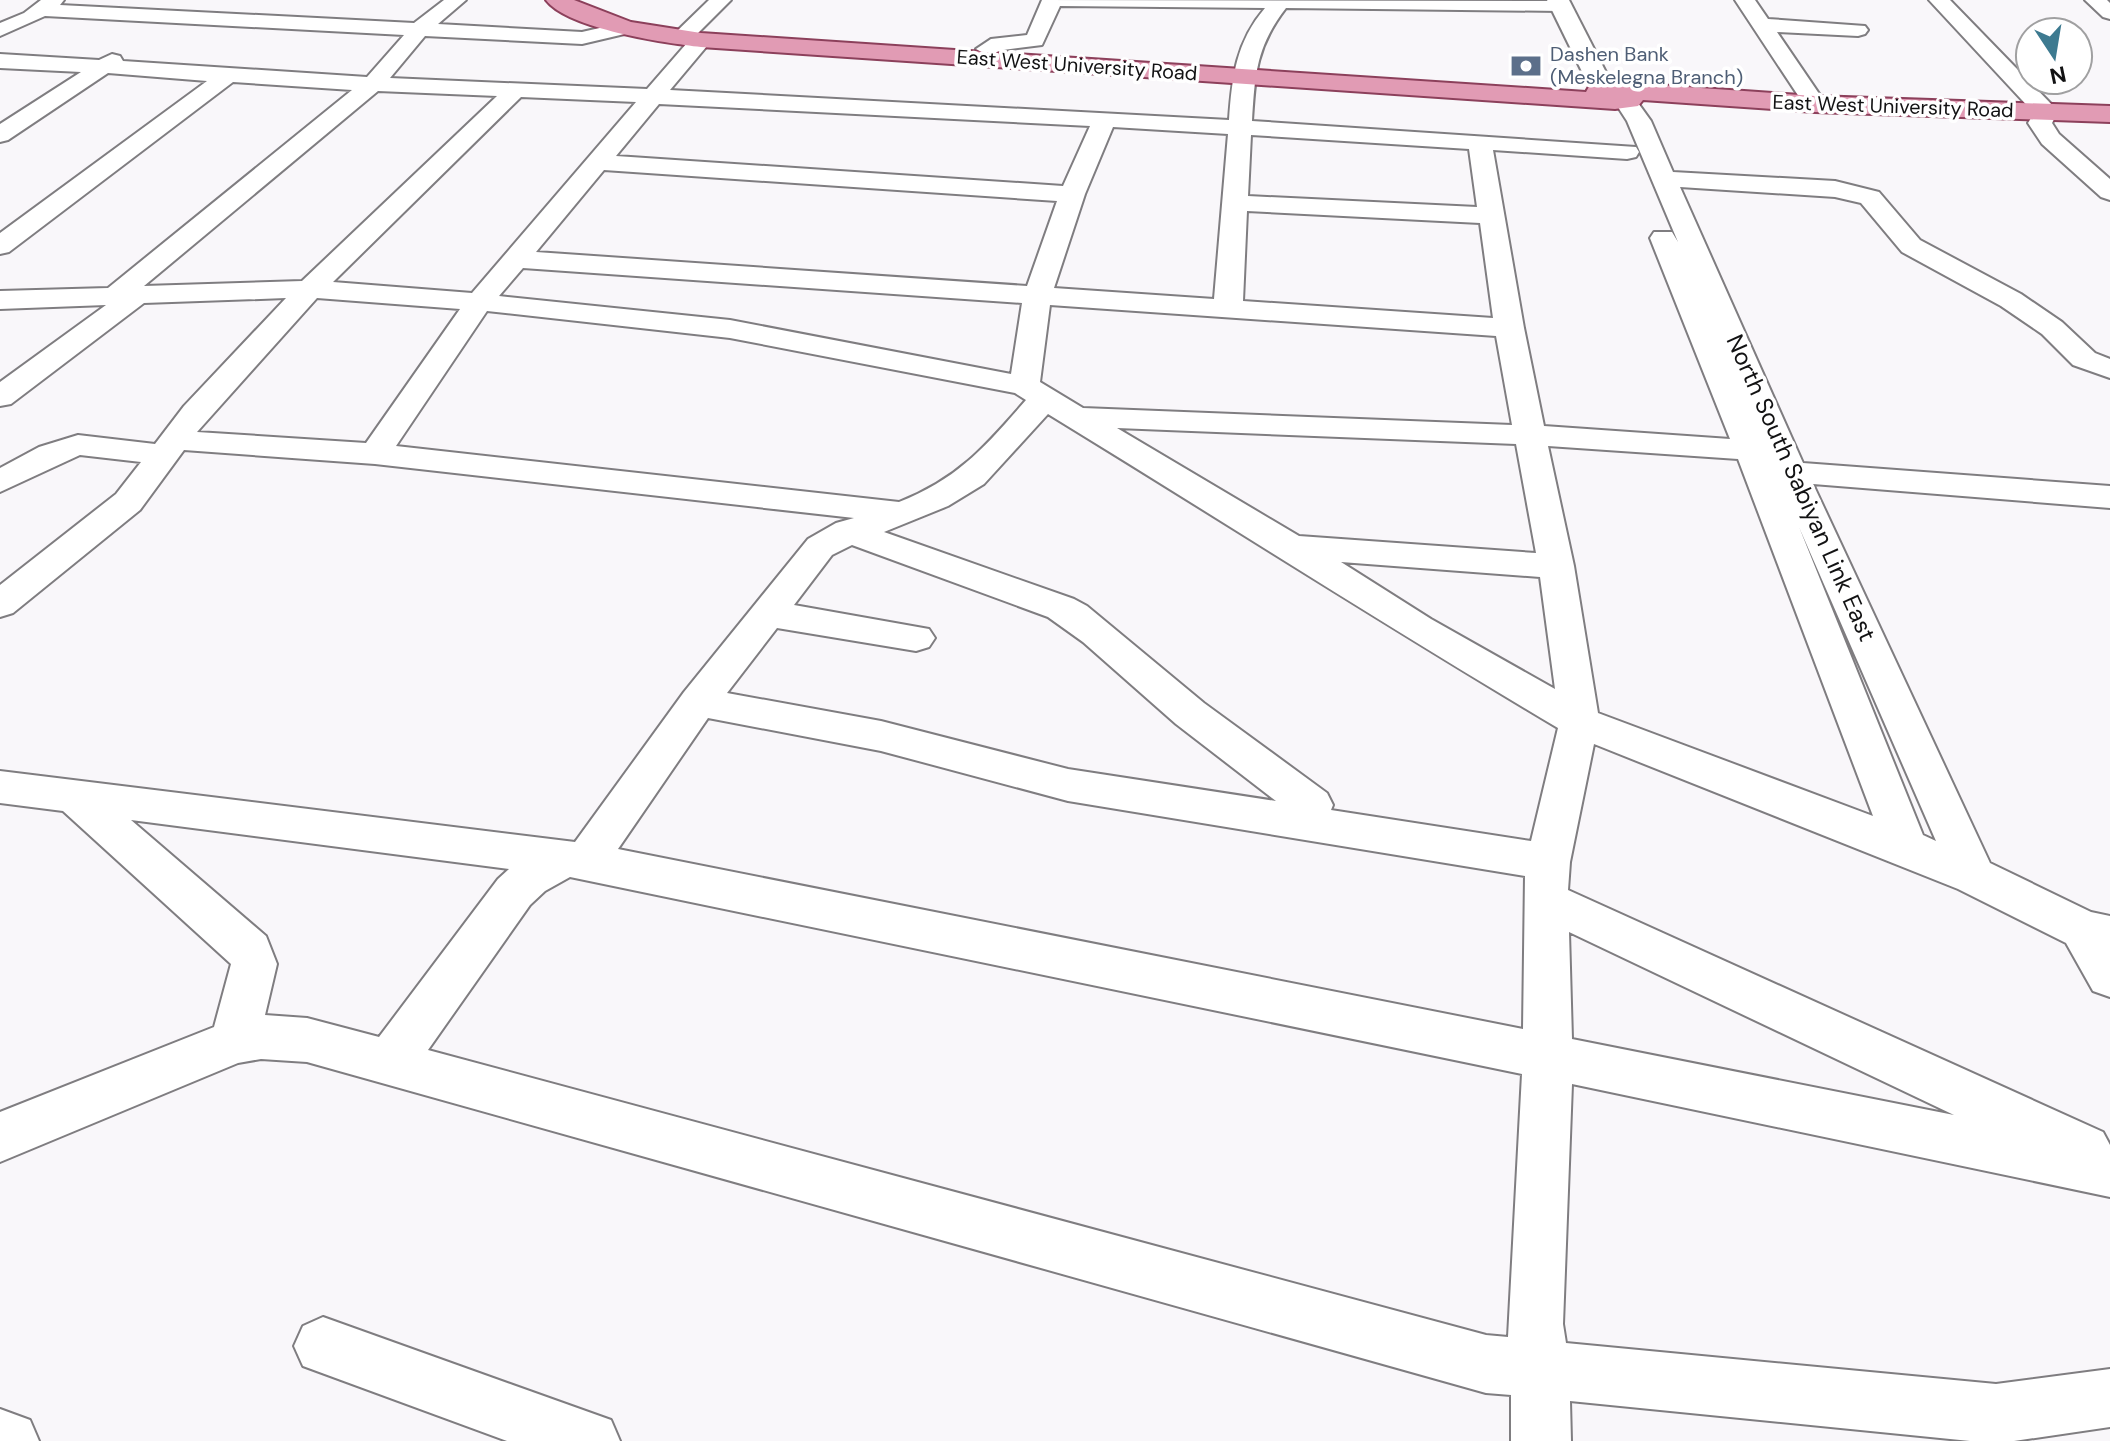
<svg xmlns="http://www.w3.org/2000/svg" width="2110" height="1441" viewBox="0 0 2110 1441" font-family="'DM Sans',sans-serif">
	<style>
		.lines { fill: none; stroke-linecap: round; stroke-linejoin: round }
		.street-casing { stroke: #7f7d80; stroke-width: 4 }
		.secondary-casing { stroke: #7f7d80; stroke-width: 4 }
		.primary-casing { stroke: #8c405b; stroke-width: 4 }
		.street { fill: #fff; fill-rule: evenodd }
		.secondary { fill: #fff; fill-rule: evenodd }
		.primary { fill: #e19bb4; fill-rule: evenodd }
		.labels { text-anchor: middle; stroke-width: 7; stroke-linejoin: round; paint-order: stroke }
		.far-service-label { font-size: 20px; fill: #4e5e75; stroke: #fff; text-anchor: start }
		.far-street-label { font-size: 20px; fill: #121213; stroke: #fff }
		.street-label { font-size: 24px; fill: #121213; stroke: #fff }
	</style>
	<rect width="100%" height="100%" fill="#f9f7fa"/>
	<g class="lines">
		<g class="street-casing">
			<g id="street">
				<path d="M 41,0 L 64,0 L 60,5 L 414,23 L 444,0 L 466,0 L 438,24 L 582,32 L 626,22 L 633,24 L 636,28 L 633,32 L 582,44 L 425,36 L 390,78 L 647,89 L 687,43 L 674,42 L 670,38 L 674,34 L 709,0 L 731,0 L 696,35 L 708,36 L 712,40 L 670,90 L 1229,120 C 1232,77 1236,42 1265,8 L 1060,6 L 1042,45 L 1003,50 L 987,55 L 976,49 L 991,39 L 1027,35 L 1042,0 L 1567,1 L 1570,5 L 1560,11 L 1286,8 C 1256,47 1255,74 1252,121 L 1636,147 L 1639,152 L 1636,157 L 1627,159 L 1493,150 L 1524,328 L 1544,426 L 1730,439 L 1650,238 L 1654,232 L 1672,232 L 1678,242 L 1627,121 L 1614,101 L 1617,96 L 1633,96 L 1651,121 L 1673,172 L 1835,181 L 1879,192 L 1920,240 L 2021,294 L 2062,322 L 2095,353 L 2110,359 L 2110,378 L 2073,365 L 2042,334 L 2001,306 L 1902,252 L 1861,203 L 1835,197 L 1680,187 L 1803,463 L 2110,486 L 2110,508 L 1813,484 L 1990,863 L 2091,912 L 2110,916 L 2110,997 L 2093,991 L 2066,943 L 1958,889 L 1594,744 L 1570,862 L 1568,890 L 2103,1132 L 2110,1145 L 2110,1197 L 1572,1084 L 1563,1324 L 1566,1343 L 1996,1384 L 2110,1369 L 2110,1427 L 2014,1441 L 1970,1441 L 1570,1401 L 1571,1441 L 1511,1441 L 1511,1395 L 1486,1393 L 307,1062 L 261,1059 L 238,1063 L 0,1162 L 0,1112 L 214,1027 L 231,964 L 63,811 L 0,803 L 0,771 L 575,842 L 684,692 L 808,539 L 836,523 L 854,518 L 375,464 L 184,450 L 140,510 L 13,613 L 0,617 L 0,585 L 116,494 L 141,462 L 80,455 L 0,492 L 0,468 L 39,447 L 78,435 L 155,444 L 184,406 L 286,298 L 144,303 L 11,404 L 0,406 L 0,382 L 106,305 L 0,309 L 0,291 L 108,288 L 352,90 L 233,82 L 9,252 L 0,254 L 0,233 L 207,81 L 108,73 L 8,140 L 0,142 L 0,124 L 81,72 L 0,68 L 0,54 L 99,60 L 112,54 L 120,56 L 123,61 L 367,77 L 404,35 L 45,16 L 0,36 L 0,23 L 24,13 ZM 378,91 L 497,96 L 302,281 L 144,286 ZM 521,97 L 636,102 L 472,293 L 333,282 ZM 659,104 L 1090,126 L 1063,186 L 616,156 ZM 1113,127 L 1228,134 L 1214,299 L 1054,288 L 1085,194 ZM 1251,135 L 1469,149 L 1477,207 L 1248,196 ZM 604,170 L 1057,201 L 1027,286 L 536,252 ZM 1247,211 L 1480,223 L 1493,318 L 1243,301 ZM 523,268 L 1022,303 L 1011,374 L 730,320 L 499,296 ZM 317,298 L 460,309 L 366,443 L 197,432 ZM 1050,305 L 1496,336 L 1512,425 L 1083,408 L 1040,382 ZM 487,311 L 730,338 L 1015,393 L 1026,400 C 986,446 958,479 899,502 L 396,446 ZM 1048,414 C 1218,518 1386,626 1558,728 L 1531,841 L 1331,810 L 1333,805 L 1327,793 L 1204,703 L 1087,606 L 1074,599 L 884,532 L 948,506 L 984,484 ZM 1117,428 L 1516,444 L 1536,553 L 1299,536 ZM 1548,446 L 1738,459 L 1873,816 L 1598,713 L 1574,566 ZM 1799,527 L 1936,841 L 1923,835 ZM 852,545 L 1048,617 L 1083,642 L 1176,724 L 1276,801 L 1068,769 L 881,721 L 727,693 L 777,628 L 916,651 L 929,647 L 935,638 L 929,629 L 794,605 L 832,555 ZM 1341,562 L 1540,577 L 1555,689 L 1431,619 ZM 708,718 L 881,751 L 1068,801 L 1525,876 L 1523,1029 L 618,849 ZM 131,820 L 509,869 L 498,879 L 379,1037 L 307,1018 L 265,1015 L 277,964 L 266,936 ZM 570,877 L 1522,1074 L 1508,1337 L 1486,1335 L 428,1050 L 530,905 L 545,891 ZM 1569,932 L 1954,1115 L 1572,1039 Z"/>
				<path d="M 1735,0 L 1755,0 L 1768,19 L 1865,26 L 1868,30 L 1865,34 L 1858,36 L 1777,32 L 1826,104 L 1823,109 L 1807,109 Z"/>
				<path d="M 1929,0 L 1950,0 L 2054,107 L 2058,112 L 2052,123 L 2059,134 L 2110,179 L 2110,200 L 2101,197 L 2042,144 L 2028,123 L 2034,113 Z"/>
				<path d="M 2085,0 L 2107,0 L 2110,3 L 2110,19 L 2103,17 Z"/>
				<path d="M 323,1317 L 611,1420 L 620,1441 L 507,1441 L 303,1366 L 294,1346 L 303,1326 Z"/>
				<path d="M 0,1409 L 30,1420 L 39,1441 L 0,1441 Z"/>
			</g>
		</g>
		<g class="secondary-casing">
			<path id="secondary" d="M 1547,0 L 1569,0 L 1614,88 L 1611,93 L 1593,93 L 1590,88 Z"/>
		</g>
		<g class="primary-casing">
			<path id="primary" d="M 546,0 L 574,0 L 631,22 L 701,33 L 1586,92 L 1591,83 L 1600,81 L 1815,96 L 2110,106 L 2110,122 L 1815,112 L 1643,100 L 1638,106 L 1615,109 L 701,47 C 665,43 568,29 546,0 Z"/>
		</g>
		<use href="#street" class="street"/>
		<use href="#secondary" class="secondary"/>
		<use href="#primary" class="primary"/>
	</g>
	<defs>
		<g id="bank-bare" transform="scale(2.4)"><path d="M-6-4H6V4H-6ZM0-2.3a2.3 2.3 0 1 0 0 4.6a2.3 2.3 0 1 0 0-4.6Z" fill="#5c6f8a" stroke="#fff" stroke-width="2.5" paint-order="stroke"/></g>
	</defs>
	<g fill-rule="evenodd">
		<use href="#bank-bare" x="1526" y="66"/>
	</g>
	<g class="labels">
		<g class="far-service-label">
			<text x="1550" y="61">Dashen Bank<tspan x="1550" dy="23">(Meskelegna Branch)</tspan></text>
		</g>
		<g class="far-street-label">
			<text transform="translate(1077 65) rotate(4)" y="7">East West University Road</text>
			<text transform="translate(1893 106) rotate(2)" y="7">East West University Road</text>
		</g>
		<g class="street-label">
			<text transform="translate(1801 488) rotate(66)" y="8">North South Sabiyan Link East</text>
		</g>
	</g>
	<g transform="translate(2054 56) rotate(168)"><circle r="38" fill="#ffffff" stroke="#a0a0a1" stroke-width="2"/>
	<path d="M0-6L14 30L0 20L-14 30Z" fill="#3d7a90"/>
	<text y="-12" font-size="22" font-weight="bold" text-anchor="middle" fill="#121213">N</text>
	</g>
</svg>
